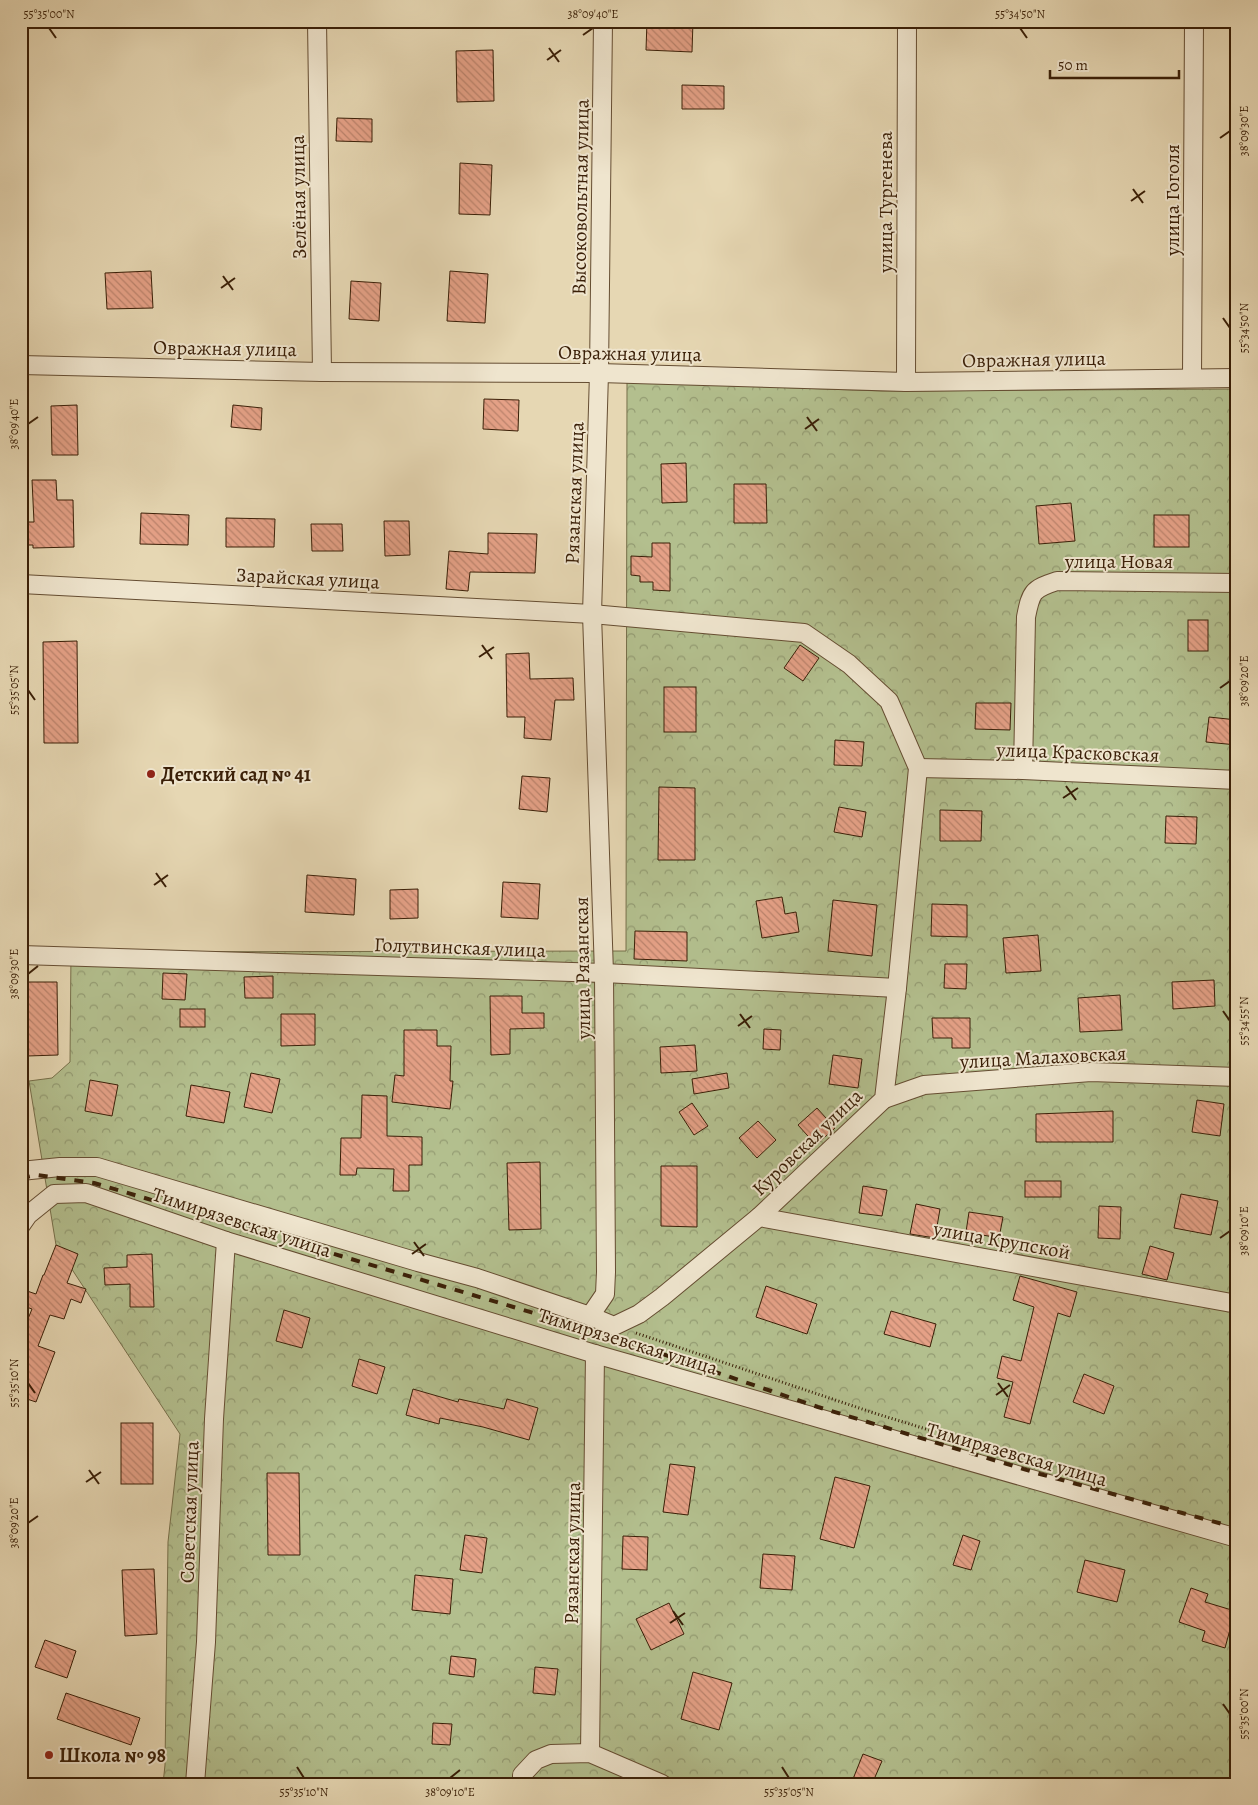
<svg xmlns="http://www.w3.org/2000/svg" width="1258" height="1805" viewBox="0 0 1258 1805" font-family="Alegreya,serif">
	<style>
		.forest { fill: url(#forest-crowns); stroke: #766f4a }
		.building { fill: url(#building-back-hatch); stroke: #3a1f07 }
		.lines { fill: none; stroke-linecap: round; stroke-linejoin: round }
		.minor-casing { stroke: #654d32; stroke-width: 20 }
		.path { stroke: #3a1f07; stroke-width: 3; stroke-dasharray: 1 2.5; stroke-linecap: butt }
		.minor { stroke: #efe5ce; stroke-width: 18 }
		.rail { stroke: #3a1f07; stroke-width: 4; stroke-dasharray: 9 9; stroke-linecap: butt }
		.ticks { fill: none; stroke: #3a1f07; stroke-width: 2 }
		.poi-dot { fill: #8f2418; stroke: #efe5ce; stroke-width: 2 }
		.labels { text-anchor: middle; stroke-width: 4; stroke-linejoin: round; paint-order: stroke }
		.street-label { font-size: 20px; fill: #3a1f07; stroke: #efe5ce }
		.poi-label { font-size: 20px; font-weight: bold; fill: #3a1f07; stroke: #efe5ce; text-anchor: start }
		.neatline { fill: none; stroke: #3a1f07; stroke-width: 2 }
		.ticks-label { font-size: 12px; text-anchor: middle; fill: #3a1f07 }
	</style>
	<defs>
		<pattern id="forest-crowns" width="20" height="18" patternUnits="userSpaceOnUse" patternTransform="scale(1.25)"><rect width="20" height="18" fill="#b3bf8e"/><path d="M2 6a3 3 0 1 1 6 0M12 15a3 3 0 1 1 6 0" fill="none" stroke="#939b72"/></pattern>
		<pattern id="building-back-hatch" width="6" height="6" patternUnits="userSpaceOnUse" patternTransform="scale(1.25)"><rect width="6" height="6" fill="#e5a187"/><path d="M-1 5l2 2M0 0l6 6M5-1l2 2" fill="none" stroke="#bb836c"/></pattern>
	</defs>
	<rect width="100%" height="100%" fill="#e6d7b3"/>
	<filter id="stains"><feTurbulence type="fractalNoise" baseFrequency=".004" numOctaves="4"/><feColorMatrix values="0 0 0 0 .2 0 0 0 0 .09 0 0 0 0 .02 0 0 0 .5 -.17"/></filter>
	<radialGradient id="worn" r=".72"><stop offset=".6" stop-color="#630" stop-opacity="0"/><stop offset="1" stop-color="#630" stop-opacity=".3"/></radialGradient>
	<path class="forest" d="M 627,382 L 882,391 L 1237,389 L 1237,1784 L 163,1784 L 165,1765 L 168,1542 L 180,1434 L 56,1245 L 29,1081 L 52,1078 L 70,1062 L 71,952 L 626,951 Z"/>
	<g class="building">
		<path d="M 647,21 L 693,21 L 692,52 L 646,50 Z"/>
		<path d="M 493,50 L 494,101 L 457,102 L 456,51 Z"/>
		<path d="M 682,85 L 724,86 L 724,109 L 682,109 Z"/>
		<path d="M 337,118 L 372,119 L 372,142 L 336,141 Z"/>
		<path d="M 460,163 L 492,165 L 490,215 L 459,214 Z"/>
		<path d="M 151,271 L 153,308 L 107,309 L 105,273 Z"/>
		<path d="M 450,271 L 488,274 L 485,323 L 447,321 Z"/>
		<path d="M 351,281 L 381,283 L 379,321 L 349,319 Z"/>
		<path d="M 484,399 L 519,400 L 518,431 L 483,429 Z"/>
		<path d="M 77,405 L 78,455 L 52,455 L 51,406 Z"/>
		<path d="M 233,405 L 262,408 L 261,430 L 231,427 Z"/>
		<path d="M 686,463 L 687,502 L 662,503 L 661,464 Z"/>
		<path d="M 32,480 L 56,480 L 57,500 L 73,500 L 74,547 L 33,548 L 33,545 L 21,545 L 21,522 L 34,522 Z"/>
		<path d="M 734,484 L 766,484 L 767,523 L 734,523 Z"/>
		<path d="M 1071,503 L 1075,541 L 1039,544 L 1036,506 Z"/>
		<path d="M 141,513 L 189,515 L 188,545 L 140,544 Z"/>
		<rect x="1154" y="515" width="35" height="32"/>
		<path d="M 226,518 L 275,519 L 274,547 L 226,547 Z"/>
		<path d="M 384,521 L 409,521 L 410,555 L 385,556 Z"/>
		<path d="M 311,524 L 342,524 L 343,551 L 312,551 Z"/>
		<path d="M 488,533 L 537,534 L 535,573 L 470,572 L 468,591 L 446,589 L 449,551 L 488,554 Z"/>
		<path d="M 652,543 L 670,543 L 670,591 L 653,590 L 653,582 L 640,582 L 640,576 L 631,575 L 631,556 L 652,557 Z"/>
		<rect x="1188" y="620" width="20" height="31"/>
		<path d="M 77,641 L 78,743 L 44,743 L 43,642 Z"/>
		<path d="M 800,645 L 819,658 L 803,681 L 784,668 Z"/>
		<path d="M 529,653 L 530,679 L 573,678 L 574,700 L 555,700 L 551,740 L 524,738 L 525,717 L 507,717 L 506,654 Z"/>
		<rect x="664" y="687" width="32" height="45"/>
		<path d="M 976,703 L 1011,703 L 1010,730 L 975,729 Z"/>
		<path d="M 1209,717 L 1237,720 L 1237,745 L 1206,742 Z"/>
		<path d="M 835,740 L 864,742 L 862,766 L 834,765 Z"/>
		<path d="M 522,776 L 550,778 L 547,812 L 519,809 Z"/>
		<path d="M 659,787 L 695,788 L 695,860 L 658,860 Z"/>
		<path d="M 839,807 L 866,812 L 862,837 L 834,832 Z"/>
		<path d="M 940,810 L 982,811 L 981,841 L 940,841 Z"/>
		<path d="M 1166,816 L 1197,817 L 1196,844 L 1165,843 Z"/>
		<path d="M 307,875 L 356,879 L 354,915 L 305,912 Z"/>
		<path d="M 503,882 L 540,884 L 538,919 L 501,917 Z"/>
		<path d="M 418,889 L 418,918 L 390,919 L 390,890 Z"/>
		<path d="M 782,897 L 785,914 L 796,912 L 799,932 L 762,938 L 756,901 Z"/>
		<path d="M 833,900 L 877,905 L 872,956 L 828,951 Z"/>
		<path d="M 932,904 L 967,905 L 967,937 L 931,936 Z"/>
		<path d="M 635,931 L 687,932 L 687,961 L 634,959 Z"/>
		<path d="M 1038,935 L 1041,971 L 1006,973 L 1003,938 Z"/>
		<path d="M 945,964 L 967,964 L 966,989 L 944,988 Z"/>
		<path d="M 163,973 L 187,974 L 185,1000 L 162,999 Z"/>
		<path d="M 273,976 L 273,998 L 245,998 L 244,977 Z"/>
		<path d="M 1214,980 L 1215,1006 L 1173,1009 L 1172,982 Z"/>
		<path d="M 21,982 L 57,982 L 58,1055 L 27,1056 L 27,1034 L 21,1034 Z"/>
		<path d="M 1120,995 L 1122,1030 L 1080,1032 L 1078,998 Z"/>
		<path d="M 490,996 L 522,996 L 522,1013 L 544,1013 L 544,1028 L 510,1029 L 510,1054 L 491,1055 Z"/>
		<rect x="180" y="1009" width="25" height="18"/>
		<path d="M 281,1014 L 315,1014 L 315,1045 L 281,1046 Z"/>
		<path d="M 932,1018 L 970,1018 L 970,1048 L 952,1048 L 952,1038 L 933,1038 Z"/>
		<path d="M 764,1029 L 781,1030 L 780,1050 L 763,1049 Z"/>
		<path d="M 404,1030 L 437,1030 L 437,1046 L 451,1046 L 450,1081 L 453,1081 L 450,1109 L 392,1102 L 395,1075 L 404,1076 Z"/>
		<path d="M 695,1045 L 697,1071 L 661,1073 L 660,1047 Z"/>
		<path d="M 833,1055 L 862,1059 L 858,1088 L 829,1084 Z"/>
		<path d="M 251,1073 L 280,1079 L 272,1113 L 244,1107 Z"/>
		<path d="M 727,1073 L 729,1088 L 694,1094 L 692,1079 Z"/>
		<path d="M 90,1080 L 118,1085 L 112,1116 L 85,1111 Z"/>
		<path d="M 191,1085 L 230,1092 L 224,1123 L 186,1116 Z"/>
		<path d="M 362,1095 L 387,1096 L 387,1136 L 422,1137 L 422,1165 L 409,1165 L 409,1191 L 393,1191 L 394,1169 L 357,1168 L 356,1175 L 340,1175 L 341,1138 L 361,1138 Z"/>
		<path d="M 1197,1100 L 1224,1104 L 1220,1136 L 1192,1132 Z"/>
		<path d="M 692,1103 L 708,1126 L 694,1135 L 679,1112 Z"/>
		<path d="M 817,1108 L 835,1128 L 816,1145 L 798,1125 Z"/>
		<path d="M 1113,1111 L 1113,1142 L 1036,1142 L 1036,1114 Z"/>
		<path d="M 758,1121 L 776,1140 L 757,1158 L 739,1138 Z"/>
		<path d="M 540,1162 L 541,1229 L 509,1230 L 507,1163 Z"/>
		<path d="M 661,1166 L 697,1166 L 697,1227 L 661,1226 Z"/>
		<rect x="1025" y="1181" width="36" height="16"/>
		<path d="M 863,1186 L 887,1190 L 882,1216 L 859,1213 Z"/>
		<path d="M 1181,1194 L 1218,1201 L 1211,1235 L 1174,1228 Z"/>
		<path d="M 916,1204 L 940,1209 L 935,1238 L 910,1234 Z"/>
		<path d="M 1099,1206 L 1121,1207 L 1120,1239 L 1098,1238 Z"/>
		<path d="M 969,1212 L 1003,1217 L 999,1238 L 966,1232 Z"/>
		<path d="M 56,1245 L 78,1254 L 67,1283 L 86,1289 L 81,1303 L 71,1299 L 64,1319 L 50,1315 L 38,1346 L 55,1352 L 36,1402 L 21,1397 L 21,1336 L 32,1309 L 21,1305 L 21,1289 L 36,1294 L 43,1275 L 44,1275 Z"/>
		<path d="M 1150,1246 L 1174,1253 L 1167,1280 L 1142,1274 Z"/>
		<path d="M 152,1254 L 154,1307 L 130,1307 L 130,1284 L 105,1285 L 104,1268 L 127,1267 L 127,1255 Z"/>
		<path d="M 1020,1276 L 1077,1292 L 1070,1317 L 1058,1313 L 1030,1424 L 1004,1417 L 1013,1382 L 997,1378 L 1002,1356 L 1021,1361 L 1034,1307 L 1013,1300 Z"/>
		<path d="M 766,1286 L 817,1304 L 807,1334 L 756,1317 Z"/>
		<path d="M 284,1310 L 310,1318 L 302,1348 L 276,1341 Z"/>
		<path d="M 891,1311 L 936,1324 L 930,1347 L 884,1334 Z"/>
		<path d="M 359,1359 L 385,1367 L 377,1394 L 352,1386 Z"/>
		<path d="M 1084,1374 L 1114,1386 L 1104,1414 L 1073,1402 Z"/>
		<path d="M 413,1389 L 458,1402 L 459,1399 L 504,1409 L 507,1399 L 538,1408 L 529,1440 L 483,1427 L 440,1418 L 439,1424 L 406,1415 Z"/>
		<rect x="121" y="1423" width="32" height="61"/>
		<path d="M 670,1464 L 695,1467 L 688,1515 L 663,1512 Z"/>
		<path d="M 267,1473 L 299,1473 L 300,1555 L 268,1555 Z"/>
		<path d="M 835,1477 L 870,1486 L 854,1548 L 820,1539 Z"/>
		<path d="M 465,1535 L 487,1538 L 482,1573 L 460,1570 Z"/>
		<path d="M 963,1535 L 980,1541 L 971,1570 L 953,1565 Z"/>
		<path d="M 623,1536 L 648,1537 L 647,1570 L 622,1569 Z"/>
		<path d="M 763,1554 L 795,1556 L 792,1590 L 760,1588 Z"/>
		<path d="M 1085,1560 L 1125,1570 L 1117,1602 L 1077,1592 Z"/>
		<path d="M 154,1569 L 157,1634 L 125,1636 L 122,1570 Z"/>
		<path d="M 415,1575 L 453,1579 L 450,1614 L 412,1610 Z"/>
		<path d="M 1191,1588 L 1208,1594 L 1205,1602 L 1235,1611 L 1225,1648 L 1202,1641 L 1205,1631 L 1179,1622 Z"/>
		<path d="M 669,1603 L 684,1634 L 651,1650 L 636,1619 Z"/>
		<path d="M 45,1640 L 76,1651 L 67,1678 L 35,1667 Z"/>
		<path d="M 451,1656 L 476,1659 L 474,1677 L 449,1674 Z"/>
		<path d="M 535,1667 L 558,1669 L 555,1695 L 533,1693 Z"/>
		<path d="M 693,1672 L 732,1683 L 719,1730 L 681,1719 Z"/>
		<path d="M 66,1693 L 140,1718 L 131,1745 L 57,1719 Z"/>
		<path d="M 433,1723 L 452,1724 L 450,1745 L 432,1744 Z"/>
		<path d="M 863,1754 L 882,1761 L 872,1784 L 851,1784 Z"/>
	</g>
	<g class="lines">
		<g class="minor-casing">
			<g id="minor">
				<path d="M 317,21 L 322,372"/>
				<path d="M 21,365 L 322,372 L 599,373 L 906,382 L 1237,378"/>
				<path d="M 1192,378 L 1194,21"/>
				<path d="M 906,382 L 907,21"/>
				<path d="M 21,584 L 592,614 L 804,633 L 849,664 L 889,701 L 918,768 L 897,988 L 884,1099 L 759,1217 L 662,1297 L 639,1314 L 614,1326 L 590,1316 L 477,1278 L 418,1262 L 97,1167 L 60,1167 L 21,1171"/>
				<path d="M 918,768 L 1023,770 L 1237,780"/>
				<path d="M 1023,770 L 1026,617 C 1031,592 1032,589 1057,581 L 1237,583"/>
				<path d="M 21,955 L 604,973 L 897,988"/>
				<path d="M 884,1099 L 924,1085 L 1091,1072 L 1237,1077"/>
				<path d="M 759,1217 L 1237,1304"/>
				<path d="M 21,1225 L 28,1215 L 54,1194 L 86,1193 L 226,1241 L 595,1354 L 1237,1538"/>
				<path d="M 590,1316 L 605,1294 L 606,1272 L 604,973 L 592,614 L 599,373 L 603,21"/>
				<path d="M 590,1753 L 595,1354"/>
				<path d="M 195,1784 L 206,1642 L 214,1419 L 226,1241"/>
				<path d="M 522,1784 L 522,1775 L 536,1760 L 551,1754 L 590,1753 L 662,1784"/>
			</g>
		</g>
		<path class="path" d="M 636,1333 L 874,1413 L 929,1430"/>
		<use href="#minor" class="minor"/>
		<path class="rail" d="M 21,1178 L 37,1175 L 94,1183 L 598,1332 L 818,1407 L 1040,1474 L 1237,1528"/>
	</g>
	<path class="ticks" d="M 49,28 L 56,38M 1020,28 L 1027,38M 583,35 L 593,28M 549,48 L 559,62M 547,60 L 561,50M 1220,138 L 1230,131M 1133,189 L 1143,203M 1131,201 L 1145,191M 223,276 L 233,290M 221,288 L 235,278M 1223,318 L 1230,328M 807,417 L 817,431M 28,424 L 38,417M 805,429 L 819,419M 482,645 L 492,659M 479,657 L 494,647M 1220,688 L 1230,681M 28,690 L 35,700M 1066,786 L 1076,800M 1063,798 L 1078,788M 156,873 L 166,887M 154,885 L 168,875M 28,974 L 38,966M 1223,1011 L 1230,1021M 740,1014 L 750,1028M 738,1026 L 752,1016M 1220,1238 L 1230,1231M 414,1242 L 424,1256M 412,1254 L 426,1244M 28,1383 L 35,1393M 998,1383 L 1008,1397M 996,1395 L 1010,1385M 89,1470 L 99,1484M 86,1482 L 101,1472M 28,1523 L 38,1516M 673,1611 L 683,1625M 670,1623 L 685,1613M 1223,1704 L 1230,1714M 297,1767 L 304,1778M 782,1767 L 789,1778M 450,1778 L 460,1770"/>
	<g class="poi-dot">
		<circle cx="151" cy="774" r="5"/>
		<circle cx="49" cy="1755" r="5"/>
	</g>
	<g class="labels">
		<g class="street-label">
			<text transform="translate(298 197) rotate(-91)" y="7">Зелёная улица</text>
			<text transform="translate(580 197) rotate(-89)" y="7">Высоковольтная улица</text>
			<text transform="translate(1172 200) rotate(-90)" y="7">улица Гоголя</text>
			<text transform="translate(885 202) rotate(-90)" y="7">улица Тургенева</text>
			<text transform="translate(225 348) rotate(1)" y="7">Овражная улица</text>
			<text transform="translate(630 353) rotate(1)" y="7">Овражная улица</text>
			<text transform="translate(1034 359) rotate(-1)" y="7">Овражная улица</text>
			<text transform="translate(574 493) rotate(-88)" y="7">Рязанская улица</text>
			<text x="1119" y="568">улица Новая</text>
			<text transform="translate(308 578) rotate(3)" y="7">Зарайская улица</text>
			<text transform="translate(1078 752) rotate(2)" y="7">улица Красковская</text>
			<text transform="translate(460 947) rotate(2)" y="7">Голутвинская улица</text>
			<text transform="translate(582 968) rotate(-91)" y="7">улица Рязанская</text>
			<text transform="translate(1043 1057) rotate(-3)" y="7">улица Малаховская</text>
			<text transform="translate(807 1142) rotate(-44)" y="7">Куровская улица</text>
			<text transform="translate(242 1222) rotate(18)" y="7">Тимирязевская улица</text>
			<text transform="translate(1002 1240) rotate(10)" y="7">улица Крупской</text>
			<text transform="translate(628 1341) rotate(17)" y="7">Тимирязевская улица</text>
			<text transform="translate(1017 1454) rotate(16)" y="7">Тимирязевская улица</text>
			<text transform="translate(189 1512) rotate(-88)" y="7">Советская улица</text>
			<text transform="translate(572 1553) rotate(-89)" y="7">Рязанская улица</text>
		</g>
		<g class="poi-label">
			<text x="161" y="781">Детский сад № 41</text>
			<text x="59" y="1762">Школа № 98</text>
		</g>
	</g>
	<rect width="1258" height="1805" fill="none" stroke="#e6d7b3" stroke-width="55"/>
	<path d="M1050 70v8h129v-8" fill="none" stroke="#3a1f07" stroke-width="2.5"/>
	<text x="1058" y="70" font-size="15" fill="#3a1f07" stroke="#efe5ce" stroke-width="4" paint-order="stroke">50 m</text>
	<rect x="28" y="28" width="1202" height="1750" class="neatline"/>
	<g class="ticks-label">
		<text x="49" y="18">55°35'00"N</text>
		<text x="593" y="18">38°09'40"E</text>
		<text x="1020" y="18">55°34'50"N</text>
		<text transform="translate(1244 131) rotate(-90)" y="4">38°09'30"E</text>
		<text transform="translate(1244 328) rotate(-90)" y="4">55°34'50"N</text>
		<text transform="translate(14 424) rotate(-90)" y="4">38°09'40"E</text>
		<text transform="translate(1244 681) rotate(-90)" y="4">38°09'20"E</text>
		<text transform="translate(14 690) rotate(-90)" y="4">55°35'05"N</text>
		<text transform="translate(14 974) rotate(-90)" y="4">38°09'30"E</text>
		<text transform="translate(1244 1021) rotate(-90)" y="4">55°34'55"N</text>
		<text transform="translate(1244 1231) rotate(-90)" y="4">38°09'10"E</text>
		<text transform="translate(14 1383) rotate(-90)" y="4">55°35'10"N</text>
		<text transform="translate(14 1523) rotate(-90)" y="4">38°09'20"E</text>
		<text transform="translate(1244 1714) rotate(-90)" y="4">55°35'00"N</text>
		<text x="304" y="1796">55°35'10"N</text>
		<text x="450" y="1796">38°09'10"E</text>
		<text x="789" y="1796">55°35'05"N</text>
	</g>
	<rect width="100%" height="100%" filter="url(#stains)"/>
	<rect width="100%" height="100%" fill="url(#worn)"/>
</svg>
